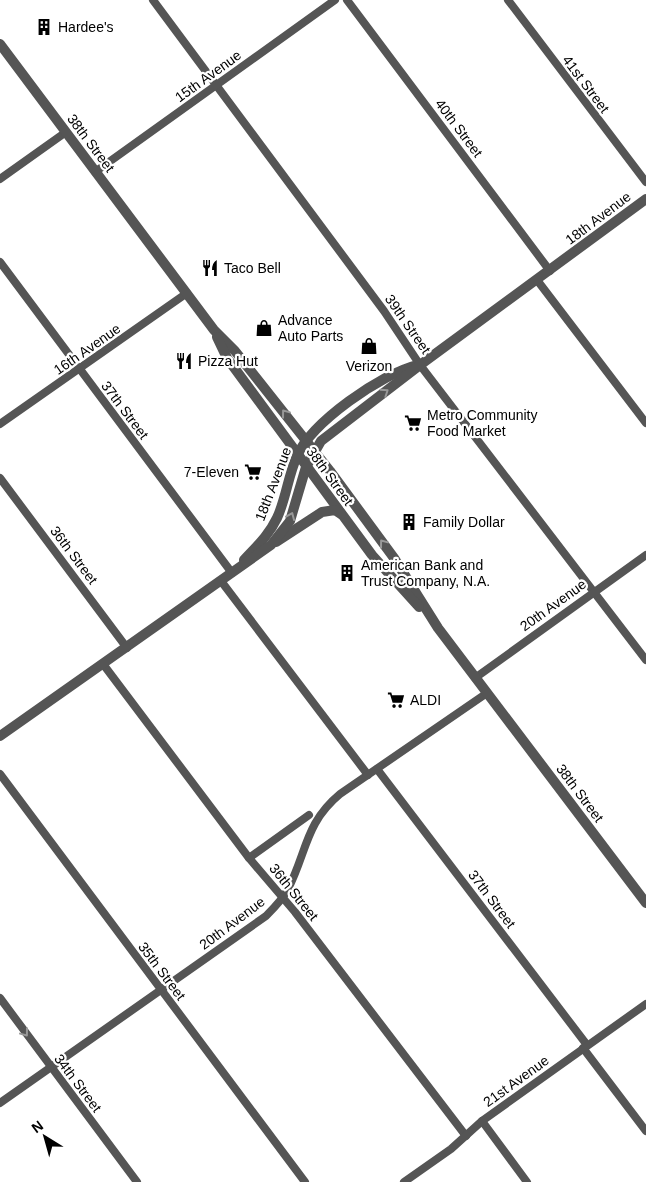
<svg xmlns="http://www.w3.org/2000/svg" width="646" height="1182" viewBox="0 0 646 1182" font-family="Arial,sans-serif">
	<style>
		.lines { fill: none; stroke-linecap: round; stroke-linejoin: round }
		.minor { stroke: #555; stroke-width: 8 }
		.tertiary { stroke: #555; stroke-width: 10 }
		.oneway { stroke: #999 }
		.labels { text-anchor: middle; stroke-width: 4.5; stroke-linejoin: round; paint-order: stroke }
		.poi-label { font-size: 14px; fill: #000; stroke: #fff; text-anchor: start }
		.street-label { font-size: 14px; fill: #000; stroke: #fff }
	</style>
	<rect width="100%" height="100%" fill="#fff"/>
	<g class="lines">
		<g class="minor">
			<path d="M 153,0 L 384,311 L 420,365 L 646,660"/>
			<path d="M 347,0 L 550,271"/>
			<path d="M 508,0 L 646,182"/>
			<path d="M 95,172 L 335,0"/>
			<path d="M 0,179 L 66,132"/>
			<path d="M 0,262 L 232,573"/>
			<path d="M 537,280 L 646,423"/>
			<path d="M 0,424 L 187,293"/>
			<path d="M 0,478 L 127,648"/>
			<path d="M 221,581 L 368,775"/>
			<path d="M 103,664 L 249,858 L 295,912 L 466,1136"/>
			<path d="M 475,678 L 646,555"/>
			<path d="M 377,769 L 587,1045"/>
			<path d="M 0,774 L 305,1182"/>
			<path d="M 249,858 L 309,815"/>
			<path d="M 0,998 L 137,1182"/>
			<path d="M 583,1048 L 646,1131"/>
			<path d="M 0,1103 L 266,916 C 274,908 283,899 288,889 C 307,852 305,823 340,794 L 487,693"/>
			<path d="M 482,1121 L 527,1182"/>
			<path d="M 404,1182 L 451,1149 L 482,1121 L 646,1004"/>
		</g>
		<g class="tertiary">
			<path d="M 0,44 L 214,330 L 235,351 L 330,471 L 394,558 L 438,628 L 646,903"/>
			<path d="M 217,337 L 227,358 L 372,555 L 419,607"/>
			<path d="M 276,542 L 322,512 L 335,510 L 341,514"/>
			<path d="M 244,560 C 256,547 269,535 277,518 C 286,499 288,476 297,456 C 312,422 381,374 417,365"/>
			<path d="M 0,736 L 271,545 L 290,521 L 306,467 L 321,441 L 420,365 L 646,199"/>
		</g>
	</g>
	<defs><path id="oneway-chevron" d="M-2-3.5L2.5 0L-2 3.5" fill="none" stroke-width="1.6" stroke-linecap="round" stroke-linejoin="round" transform="scale(1.25)"/></defs>
	<g class="oneway">
		<use href="#oneway-chevron" transform="translate(385 392) rotate(-34)"/>
		<use href="#oneway-chevron" transform="translate(285 413) rotate(-127)"/>
		<use href="#oneway-chevron" transform="translate(291 516) rotate(-67)"/>
		<use href="#oneway-chevron" transform="translate(383 543) rotate(-127)"/>
		<use href="#oneway-chevron" transform="translate(25 1033) rotate(53)"/>
	</g>
	<defs>
		<g id="building-bare" transform="scale(1.35)"><path d="M-4-6H4V6H1V3H-1V6H-4ZM-2.5-4.3h1.7v1.8h-1.7ZM.8-4.3h1.7v1.8H.8ZM-2.5-1h1.7V.8h-1.7ZM.8-1h1.7V.8H.8Z" fill="#000" stroke="#fff" stroke-width="2.5" paint-order="stroke"/></g>
		<g id="restaurant-bare" transform="scale(1.35)"><path d="M-5-6h1v4h1v-4h1v4h1v-4h1v5L-1.5 .5V6h-2V.5L-5-1ZM5-6V6H3V1.5H1.5Q1.5-4 5-6Z" fill="#000" stroke="#fff" stroke-width="2.5" paint-order="stroke"/></g>
		<g id="shop-bare" transform="scale(1.35)"><path d="M-5-2.5h2.3a2.7 3.5 0 0 1 5.4 0H5L5.5 6h-11ZM-1.5-2.5h3a1.5 2.3 0 0 0-3 0Z" fill="#000" stroke="#fff" stroke-width="2.5" paint-order="stroke"/></g>
		<g id="supermarket-bare" transform="scale(1.35)"><path d="M-6-5.5h2.5l.6 2H6L4.5 2H-2.5L-4.4-4H-6ZM-1.5 3.2a1.3 1.3 0 1 0 .1 0ZM3 3.2a1.3 1.3 0 1 0 .1 0Z" fill="#000" stroke="#fff" stroke-width="2.5" paint-order="stroke"/></g>
	</defs>
	<g fill-rule="evenodd">
		<use href="#building-bare" x="44" y="27"/>
		<use href="#restaurant-bare" x="210" y="268"/>
		<use href="#shop-bare" x="264" y="328"/>
		<use href="#shop-bare" x="369" y="346"/>
		<use href="#restaurant-bare" x="184" y="361"/>
		<use href="#supermarket-bare" x="413" y="423"/>
		<use href="#supermarket-bare" x="253" y="472"/>
		<use href="#building-bare" x="409" y="522"/>
		<use href="#building-bare" x="347" y="573"/>
		<use href="#supermarket-bare" x="396" y="700"/>
	</g>
	<g class="labels">
		<g class="poi-label">
			<text x="58" y="32">Hardee's</text>
			<text x="224" y="273">Taco Bell</text>
			<text x="278" y="325">Advance<tspan x="278" dy="16">Auto Parts</tspan></text>
			<text x="198" y="366">Pizza Hut</text>
			<text x="369" y="371" text-anchor="middle">Verizon</text>
			<text x="427" y="420">Metro Community<tspan x="427" dy="16">Food Market</tspan></text>
			<text x="239" y="477" text-anchor="end">7-Eleven</text>
			<text x="423" y="527">Family Dollar</text>
			<text x="361" y="570">American Bank and<tspan x="361" dy="16">Trust Company, N.A.</tspan></text>
			<text x="410" y="705">ALDI</text>
		</g>
		<g class="street-label">
			<text transform="translate(208 76) rotate(-36)" y="5">15th Avenue</text>
			<text transform="translate(586 84) rotate(53)" y="5">41st Street</text>
			<text transform="translate(459 128) rotate(53)" y="5">40th Street</text>
			<text transform="translate(91 143) rotate(53)" y="5">38th Street</text>
			<text transform="translate(598 218) rotate(-37)" y="5">18th Avenue</text>
			<text transform="translate(408 324) rotate(55)" y="5">39th Street</text>
			<text transform="translate(87 349) rotate(-35)" y="5">16th Avenue</text>
			<text transform="translate(125 410) rotate(53)" y="5">37th Street</text>
			<text transform="translate(330 476) rotate(54)" y="5">38th Street</text>
			<text transform="translate(273 484) rotate(-69)" y="5">18th Avenue</text>
			<text transform="translate(74 555) rotate(53)" y="5">36th Street</text>
			<text transform="translate(553 605) rotate(-36)" y="5">20th Avenue</text>
			<text transform="translate(580 793) rotate(53)" y="5">38th Street</text>
			<text transform="translate(294 892) rotate(51)" y="5">36th Street</text>
			<text transform="translate(492 899) rotate(53)" y="5">37th Street</text>
			<text transform="translate(232 923) rotate(-37)" y="5">20th Avenue</text>
			<text transform="translate(162 971) rotate(53)" y="5">35th Street</text>
			<text transform="translate(516 1081) rotate(-36)" y="5">21st Avenue</text>
			<text transform="translate(78 1083) rotate(53)" y="5">34th Street</text>
		</g>
	</g>
	<g transform="translate(45 1137) rotate(323)" stroke="#ffffff" stroke-width="4" paint-order="stroke">
	<path d="M0-4L9 19L0 12L-9 19Z" fill="#000000"/>
	<text y="-8" font-size="14" font-weight="bold" text-anchor="middle" fill="#000000">N</text>
	</g>
</svg>
